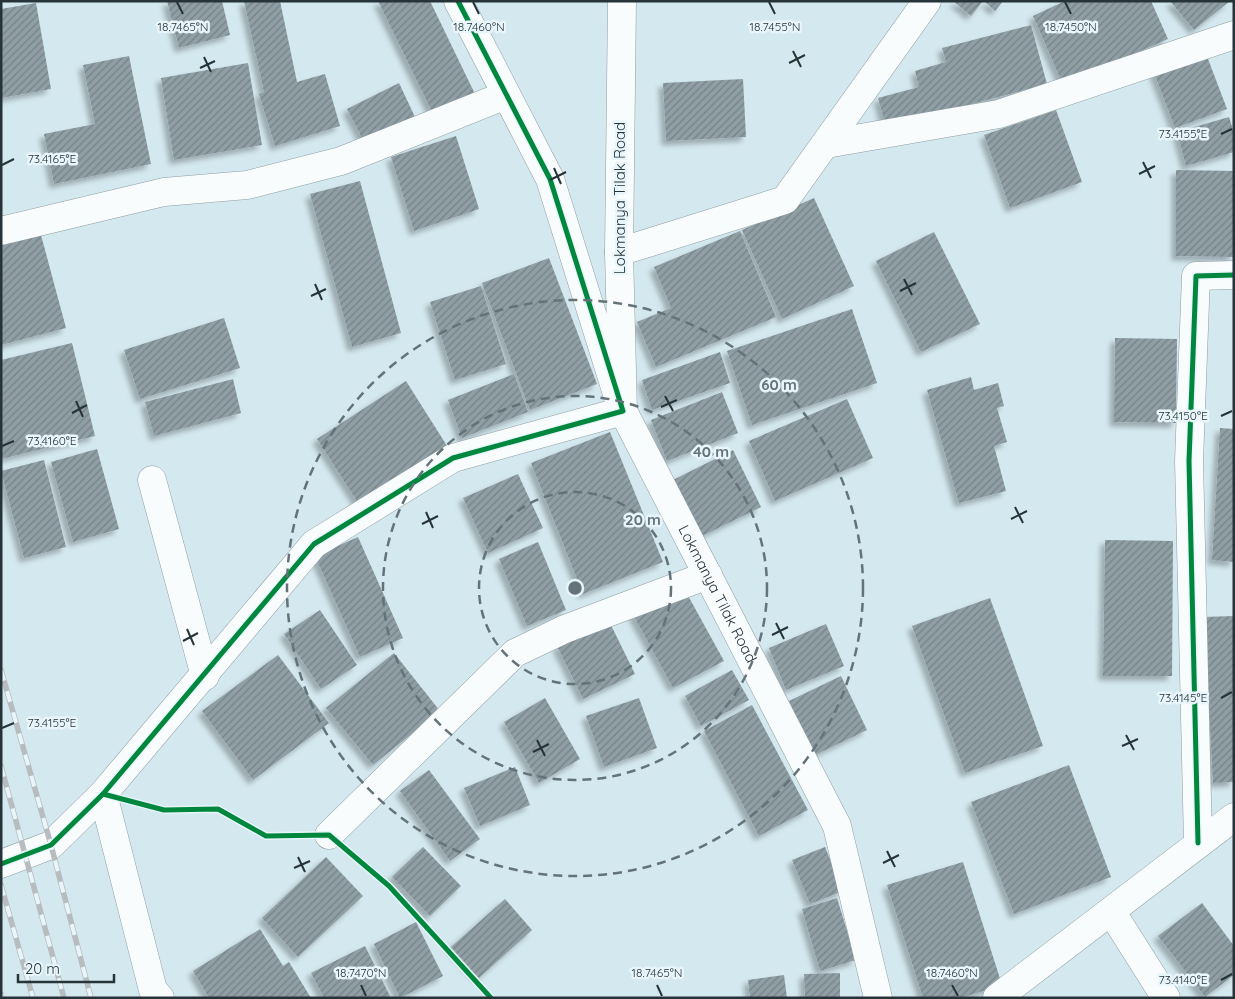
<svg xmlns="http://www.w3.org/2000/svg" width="1235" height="999" viewBox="0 0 1235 999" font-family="Quicksand,sans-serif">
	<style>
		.building { fill: url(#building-hatch); filter: url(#shadow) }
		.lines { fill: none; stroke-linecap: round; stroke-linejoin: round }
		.street-casing { stroke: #8e9da3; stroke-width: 29 }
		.secondary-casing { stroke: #8e9da3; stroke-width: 29 }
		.street { stroke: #f9fcfd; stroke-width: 28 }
		.secondary { stroke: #f9fcfd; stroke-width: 28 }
		.rail-casing { stroke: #b7bcbe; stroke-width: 5.5 }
		.rail { stroke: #e8f6fb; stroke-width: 4; stroke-dasharray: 11; stroke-linecap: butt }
		.cycleway-casing { stroke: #e8f6fb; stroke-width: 8 }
		.cycleway { stroke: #00873e; stroke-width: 5 }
		.ticks { fill: none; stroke: #263439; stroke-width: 2 }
		.ring { fill: none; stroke: #637379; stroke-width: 2.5; stroke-dasharray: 9 6 }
		.labels { text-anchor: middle; stroke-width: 5; stroke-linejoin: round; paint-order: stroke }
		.street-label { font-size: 15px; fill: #263439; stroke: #e8f6fb }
		.ticks-label { font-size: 12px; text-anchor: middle; fill: #263439; stroke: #e8f6fb; stroke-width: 5; stroke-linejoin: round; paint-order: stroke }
		.centre { fill: #637379; stroke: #e8f6fb; stroke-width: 2.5 }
		.ring-label { font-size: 15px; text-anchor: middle; font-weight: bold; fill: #637379; stroke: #e8f6fb; stroke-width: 5; stroke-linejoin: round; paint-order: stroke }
	</style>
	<defs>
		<pattern id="building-hatch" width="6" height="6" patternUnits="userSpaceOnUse" patternTransform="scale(1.25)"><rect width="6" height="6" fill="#909fa5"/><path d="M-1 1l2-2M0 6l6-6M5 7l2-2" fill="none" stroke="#758287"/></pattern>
		<filter id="shadow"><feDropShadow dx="-4.5" dy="4.5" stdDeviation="2.5" flood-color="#0004"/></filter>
	</defs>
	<rect width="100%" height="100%" fill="#d4e8ef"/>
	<g class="building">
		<path d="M 167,1 L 222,1 L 230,35 L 179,48 Z"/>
		<path d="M 244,1 L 280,1 L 297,82 L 325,74 L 340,126 L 275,146 L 259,94 L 264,92 Z"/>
		<path d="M 378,1 L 430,1 L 475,94 L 433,114 Z"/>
		<path d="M 953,1 L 983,1 L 971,16 Z"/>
		<path d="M 984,1 L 1003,1 L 995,11 Z"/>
		<path d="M 1065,1 L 1151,1 L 1168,39 L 1063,85 L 1033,16 Z"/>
		<path d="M 1170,1 L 1230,1 L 1194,30 Z"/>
		<path d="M 36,3 L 51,89 L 1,98 L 1,9 Z"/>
		<path d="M 1031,25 L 1047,84 L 886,127 L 878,98 L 919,87 L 915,71 L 946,62 L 942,48 Z"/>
		<path d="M 1205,51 L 1227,109 L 1175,128 L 1153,70 Z"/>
		<path d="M 129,56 L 151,164 L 54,184 L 44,134 L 95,124 L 83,65 Z"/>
		<path d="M 248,63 L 262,145 L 174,160 L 161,78 Z"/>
		<path d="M 743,79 L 746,137 L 666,141 L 663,83 Z"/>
		<path d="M 399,83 L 415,117 L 364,142 L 347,109 Z"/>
		<path d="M 1056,110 L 1082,182 L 1010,208 L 984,135 Z"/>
		<path d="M 1229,117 L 1234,133 L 1234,152 L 1186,166 L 1177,132 Z"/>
		<path d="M 456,136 L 479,209 L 414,231 L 391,157 Z"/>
		<path d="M 1176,170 L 1234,171 L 1234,257 L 1176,256 Z"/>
		<path d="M 360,181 L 401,333 L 352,347 L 310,194 Z"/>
		<path d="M 814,198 L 854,286 L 782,319 L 742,230 Z"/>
		<path d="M 740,231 L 776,317 L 656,367 L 637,322 L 671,308 L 654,267 Z"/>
		<path d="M 934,232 L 980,324 L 921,352 L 876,261 Z"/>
		<path d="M 41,235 L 66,328 L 1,345 L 1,245 Z"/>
		<path d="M 549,258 L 597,384 L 530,410 L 482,283 Z"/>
		<path d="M 481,286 L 506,364 L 455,380 L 430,302 Z"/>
		<path d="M 852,309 L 877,383 L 752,425 L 727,351 Z"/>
		<path d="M 224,318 L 240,368 L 140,399 L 124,350 Z"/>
		<path d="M 1115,338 L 1177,339 L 1176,423 L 1114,422 Z"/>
		<path d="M 72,343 L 95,436 L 1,459 L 1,360 Z"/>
		<path d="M 720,352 L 730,383 L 652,410 L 642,380 Z"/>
		<path d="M 514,374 L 528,412 L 462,438 L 448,400 Z"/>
		<path d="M 971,377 L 974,390 L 998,383 L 1004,406 L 997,408 L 1007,442 L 994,446 L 1006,491 L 959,503 L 927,390 Z"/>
		<path d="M 233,379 L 241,413 L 154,436 L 145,402 Z"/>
		<path d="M 406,381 L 449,449 L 360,506 L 317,439 Z"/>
		<path d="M 722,392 L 738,433 L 667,461 L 651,420 Z"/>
		<path d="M 847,399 L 873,458 L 775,501 L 749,441 Z"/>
		<path d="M 1220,428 L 1234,429 L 1234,562 L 1212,560 Z"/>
		<path d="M 610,432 L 663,562 L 583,594 L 531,463 Z"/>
		<path d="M 97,449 L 119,529 L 73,542 L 51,462 Z"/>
		<path d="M 733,450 L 761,507 L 700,537 L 671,481 Z"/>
		<path d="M 44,460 L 66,547 L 24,558 L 1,471 Z"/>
		<path d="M 518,474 L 543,528 L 488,553 L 463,498 Z"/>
		<path d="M 358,537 L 403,638 L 360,657 L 315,556 Z"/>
		<path d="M 1105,540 L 1173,541 L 1172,676 L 1103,676 Z"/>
		<path d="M 538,542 L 566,610 L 527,626 L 499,559 Z"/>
		<path d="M 686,592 L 724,661 L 673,688 L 632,613 Z"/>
		<path d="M 990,598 L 1043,746 L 965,773 L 912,626 Z"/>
		<path d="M 320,610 L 357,665 L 321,689 L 284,634 Z"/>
		<path d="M 1234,616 L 1234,782 L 1213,783 L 1204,617 Z"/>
		<path d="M 609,621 L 635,674 L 583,699 L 557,646 Z"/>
		<path d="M 826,624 L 844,666 L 786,690 L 769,648 Z"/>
		<path d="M 394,653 L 440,711 L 373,765 L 326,708 Z"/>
		<path d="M 278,655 L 329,723 L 253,780 L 202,711 Z"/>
		<path d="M 732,670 L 749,700 L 701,726 L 685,696 Z"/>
		<path d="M 841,676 L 867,730 L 815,755 L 789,701 Z"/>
		<path d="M 545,698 L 580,759 L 539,783 L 504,722 Z"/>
		<path d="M 639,698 L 657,748 L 604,767 L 586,716 Z"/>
		<path d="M 752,705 L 808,810 L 759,836 L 704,731 Z"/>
		<path d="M 1069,765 L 1111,877 L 1014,914 L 971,802 Z"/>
		<path d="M 515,767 L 530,805 L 480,826 L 464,788 Z"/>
		<path d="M 429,770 L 480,839 L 450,861 L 400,791 Z"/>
		<path d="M 423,847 L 461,886 L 430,916 L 392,877 Z"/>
		<path d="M 825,847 L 843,891 L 810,904 L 792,860 Z"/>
		<path d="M 326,857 L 363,896 L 298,957 L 262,918 Z"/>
		<path d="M 963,862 L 1002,985 L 961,998 L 923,998 L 887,885 Z"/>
		<path d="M 837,898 L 856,960 L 820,971 L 802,909 Z"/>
		<path d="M 505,899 L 532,930 L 479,978 L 451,947 Z"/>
		<path d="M 1202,903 L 1234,946 L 1234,975 L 1205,997 L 1158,936 Z"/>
		<path d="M 416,922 L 443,976 L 400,998 L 374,944 Z"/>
		<path d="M 260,929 L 283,966 L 289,962 L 311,998 L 209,998 L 193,971 Z"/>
		<path d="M 365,946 L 391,998 L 324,998 L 311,973 Z"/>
		<path d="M 840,973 L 840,998 L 805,998 L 804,974 Z"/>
		<path d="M 784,975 L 787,998 L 750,998 L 748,980 Z"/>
	</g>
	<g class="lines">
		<g class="street-casing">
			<g id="street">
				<path d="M 458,1 L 550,179 L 619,400"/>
				<path d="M 826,144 L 999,114 L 1234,35"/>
				<path d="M 1,231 L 164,192 L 247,185 L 341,161 L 506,95"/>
				<path d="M 619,252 L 785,200 L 927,1"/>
				<path d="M 152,480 L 205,676"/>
				<path d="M 103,794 L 153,990 L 160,998"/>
				<path d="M 329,835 L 515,653 L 565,629 L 708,575"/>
				<path d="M 1198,843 L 1189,461 L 1196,276 L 1234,275"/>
				<path d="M 1111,911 L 1166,998"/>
				<path d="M 997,998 L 1234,817"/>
			</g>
		</g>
		<g class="secondary-casing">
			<g id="secondary">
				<path id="s1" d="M 622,1 L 619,252 L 623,411 L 837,826 L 878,998"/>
				<path d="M 1,864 L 51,845 L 103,794 L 314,544 L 453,458 L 623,411"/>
			</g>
		</g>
		<use href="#street" class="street"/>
		<use href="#secondary" class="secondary"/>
		<g class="rail-casing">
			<g id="rail">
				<path d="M 1,670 L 51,845 L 91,998"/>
				<path d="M 1,766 L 64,998"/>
				<path d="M 1,885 L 33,998"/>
				<path d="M 1,994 L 2,998"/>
			</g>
		</g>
		<use href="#rail" class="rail"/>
		<g class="cycleway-casing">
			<g id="cycleway">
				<path d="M 103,794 L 164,810 L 218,809 L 266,836 L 329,835 L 389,886 L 491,998"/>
				<path d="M 1198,843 L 1189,461 L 1196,276 L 1234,275"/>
				<path d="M 1,864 L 51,845 L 103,794 L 314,544 L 453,458 L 623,411 L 550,179 L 458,1"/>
			</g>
		</g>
		<use href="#cycleway" class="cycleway"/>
	</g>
	<path class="ticks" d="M 177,2 L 183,14M 473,2 L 479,14M 769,2 L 775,14M 1065,2 L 1071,14M 793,51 L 801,67M 204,57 L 211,72M 789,63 L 805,55M 200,68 L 215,61M 1221,134 L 1232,129M 1143,162 L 1151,178M 2,165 L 14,159M 554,168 L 561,184M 1139,174 L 1155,166M 550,180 L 566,172M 904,279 L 912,295M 315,284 L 322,300M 900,291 L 916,283M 311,296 L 326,289M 665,396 L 673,411M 76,401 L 83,417M 661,407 L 677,400M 72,413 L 87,405M 1221,416 L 1232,411M 2,446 L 14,441M 1015,507 L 1023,523M 426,512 L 433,528M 1011,519 L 1027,511M 422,524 L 438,516M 776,623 L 784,639M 187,629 L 194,645M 772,635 L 788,627M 183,641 L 198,633M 1221,698 L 1232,692M 2,728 L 14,723M 1126,735 L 1134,750M 537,740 L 545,756M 1122,746 L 1138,739M 533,752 L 549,744M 887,851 L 895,867M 298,857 L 305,872M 883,863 L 899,855M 294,868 L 310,861M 1221,980 L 1232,974M 361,985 L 366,996M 657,985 L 662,996M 952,985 L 958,996"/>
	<g class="ring">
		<circle cx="575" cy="588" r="96"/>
		<circle cx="575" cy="588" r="192"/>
		<circle cx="575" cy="588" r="288"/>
	</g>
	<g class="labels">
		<g class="street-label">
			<text transform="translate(620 198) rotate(-90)" y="5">Lokmanya Tilak Road</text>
			<text dy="5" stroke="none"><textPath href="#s1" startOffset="616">Lokmanya Tilak Road</textPath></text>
		</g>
	</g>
	<g class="ticks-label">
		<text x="183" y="31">18.7465°N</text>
		<text x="479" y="31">18.7460°N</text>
		<text x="1071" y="31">18.7450°N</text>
		<text x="775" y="31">18.7455°N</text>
		<text x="1183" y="138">73.4155°E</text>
		<text x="52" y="163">73.4165°E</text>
		<text x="1183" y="420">73.4150°E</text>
		<text x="52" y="445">73.4160°E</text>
		<text x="1183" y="702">73.4145°E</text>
		<text x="52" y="727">73.4155°E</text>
		<text x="361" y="977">18.7470°N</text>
		<text x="657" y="977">18.7465°N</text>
		<text x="952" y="977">18.7460°N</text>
		<text x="1183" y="984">73.4140°E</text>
	</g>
	<circle cx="575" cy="588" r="8" class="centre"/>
	<g class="ring-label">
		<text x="779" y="390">60 m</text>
		<text x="711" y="457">40 m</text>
		<text x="643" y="525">20 m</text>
	</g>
	<rect width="1235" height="999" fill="none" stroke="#263439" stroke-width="5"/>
	<path d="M18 974v8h96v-8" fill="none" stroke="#263439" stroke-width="2.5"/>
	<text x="25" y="974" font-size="15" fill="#263439" stroke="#e8f6fb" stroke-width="4" paint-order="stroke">20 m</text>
</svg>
